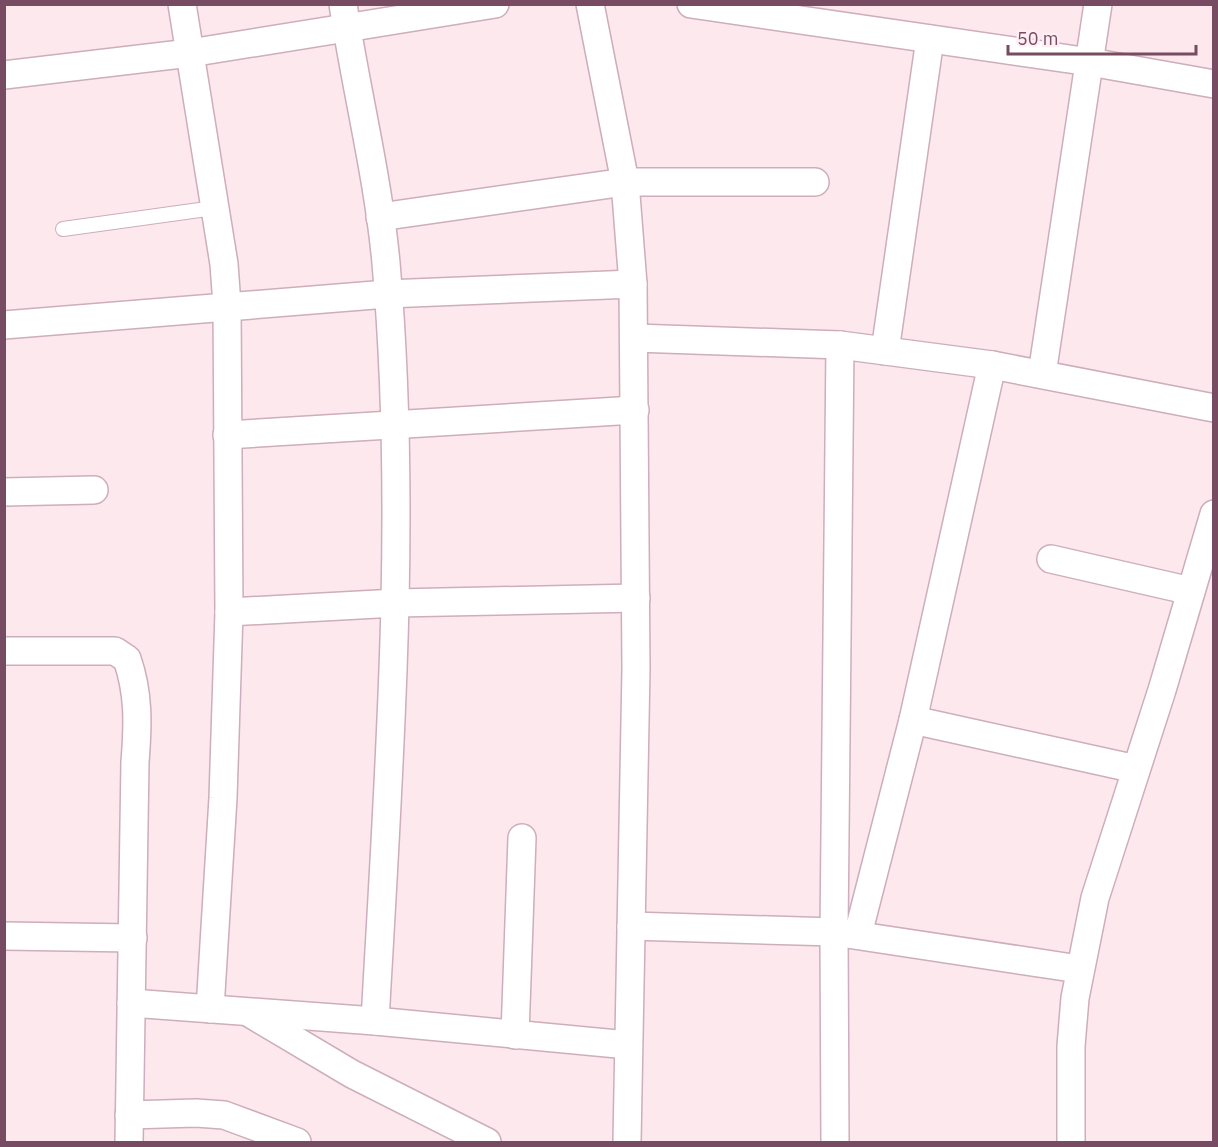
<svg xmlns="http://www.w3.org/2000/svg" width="1218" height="1147" viewBox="0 0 1218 1147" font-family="'IBM Plex Sans',sans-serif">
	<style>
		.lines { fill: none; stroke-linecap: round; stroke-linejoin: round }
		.lane-casing { stroke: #ceadbc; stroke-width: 16 }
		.street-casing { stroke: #ceadbc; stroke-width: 30 }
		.lane { stroke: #fff; stroke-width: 14 }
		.street { stroke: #fff; stroke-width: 27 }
	</style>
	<rect width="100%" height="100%" fill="#fce8ed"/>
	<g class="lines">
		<g class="lane-casing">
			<path id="lane" d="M 63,229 L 214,208"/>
		</g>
		<g class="street-casing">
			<g id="street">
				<path d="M 182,4 L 224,264 L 227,305 L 229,612 L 223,798 L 210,1009"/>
				<path d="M 343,4 C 356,90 378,176 386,263 C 408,515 389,769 375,1021"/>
				<path d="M 590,4 L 625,182 L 633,284 L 636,669 L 627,1142"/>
				<path d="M 691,4 L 1090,62 L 1214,84"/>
				<path d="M 4,75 L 190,53 L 495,4"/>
				<path d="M 380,217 L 625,182 L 815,182"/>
				<path d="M 4,325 L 387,294 L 633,284"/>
				<path d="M 635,338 L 840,345 L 992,365 L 1214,408"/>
				<path d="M 885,351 L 930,39"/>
				<path d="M 1042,374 L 1098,4"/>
				<path d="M 227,435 L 635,410"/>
				<path d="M 4,492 L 94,490"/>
				<path d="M 1051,559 L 1191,591"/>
				<path d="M 229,612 L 396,603 L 636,598"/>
				<path d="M 4,651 L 115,651 L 127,659 C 139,693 138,725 135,762 L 129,1142"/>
				<path d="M 913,720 L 1136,769"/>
				<path d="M 631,926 L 834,932 L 1079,969"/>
				<path d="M 858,934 L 913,720 L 992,365"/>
				<path d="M 4,936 L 133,938"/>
				<path d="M 131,1003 L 375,1021 L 628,1045"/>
				<path d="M 251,1014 L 352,1074 L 487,1142"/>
				<path d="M 515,1035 L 522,838"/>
				<path d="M 129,1115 L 196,1113 L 224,1115 L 297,1142"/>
				<path d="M 835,1142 L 834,932 L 840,345"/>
				<path d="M 1071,1142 L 1071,1046 L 1075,998 L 1095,898 L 1162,690 L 1214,514"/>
			</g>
		</g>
		<use href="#lane" class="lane"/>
		<use href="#street" class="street"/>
	</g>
	<rect width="1218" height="1147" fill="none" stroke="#774b62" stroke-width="12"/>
	<path d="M1008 45v9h188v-9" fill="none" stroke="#774b62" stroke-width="3"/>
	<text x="1017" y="45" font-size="18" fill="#774b62" stroke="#ffeef3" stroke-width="4.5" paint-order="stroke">50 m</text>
</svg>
